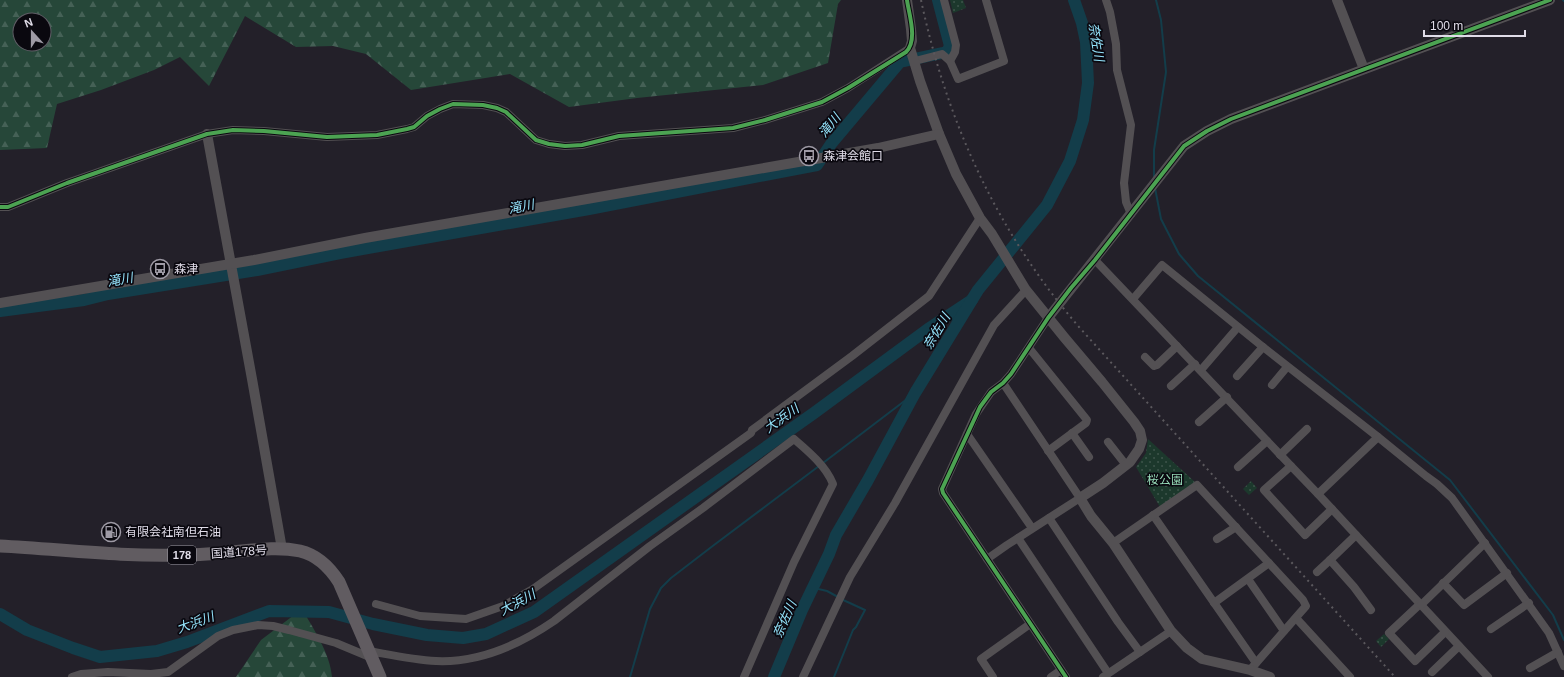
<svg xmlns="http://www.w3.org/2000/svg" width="1564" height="677" viewBox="0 0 1564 677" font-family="Helvetica,'Noto Sans JP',sans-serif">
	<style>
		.forest { fill: url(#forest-firs); fill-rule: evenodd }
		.park { fill: url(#park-dots) }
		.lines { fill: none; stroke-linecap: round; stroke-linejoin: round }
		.stream { stroke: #133d4a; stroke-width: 2 }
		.river { stroke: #133d4a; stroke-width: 12 }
		.minor { stroke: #535053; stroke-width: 8 }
		.tertiary { stroke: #535053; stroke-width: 10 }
		.trunk { stroke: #615c61; stroke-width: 13 }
		.rail { stroke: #5b585d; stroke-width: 2; stroke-dasharray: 2 4; stroke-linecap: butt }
		.cycleway-casing { stroke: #0a080f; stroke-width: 6 }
		.cycleway { stroke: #4ca352; stroke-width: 4 }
		.labels { text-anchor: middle; stroke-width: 3.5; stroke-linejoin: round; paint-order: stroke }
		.shield { fill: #0a080f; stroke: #a09ca7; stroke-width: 1 }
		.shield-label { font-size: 11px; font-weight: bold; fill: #e0dce8 }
		.poi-label { font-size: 12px; fill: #e0dce8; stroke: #0a080f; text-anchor: start }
		.park-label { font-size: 12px; fill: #98ddba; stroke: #0a080f }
		.street-label { font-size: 12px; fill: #e0dce8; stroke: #0a080f }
		.water-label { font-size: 13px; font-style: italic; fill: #94e3fb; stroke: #0a080f }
	</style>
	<defs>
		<pattern id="forest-firs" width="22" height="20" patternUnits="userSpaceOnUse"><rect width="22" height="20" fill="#264739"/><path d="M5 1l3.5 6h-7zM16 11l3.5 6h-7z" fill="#456156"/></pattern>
		<pattern id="park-dots" width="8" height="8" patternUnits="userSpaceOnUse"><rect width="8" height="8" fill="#1c382c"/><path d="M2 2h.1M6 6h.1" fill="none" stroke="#3d544b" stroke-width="1.8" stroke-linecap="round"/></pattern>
	</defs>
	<rect width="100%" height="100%" fill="#232029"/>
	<g class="forest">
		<path d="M 0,0 L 841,0 L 838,4 L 828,63 L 763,85 L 637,98 L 569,107 L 510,74 L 411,90 L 366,54 L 333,46 L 296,47 L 245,16 L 209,86 L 180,57 L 154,70 L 101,90 L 57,104 L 47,148 L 0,150 ZM 20,20 L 44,20 L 44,44 L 20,44 Z"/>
		<path d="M 302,609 C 314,630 330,653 332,677 L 236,677 L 261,640 Z"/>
	</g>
	<g class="park">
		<path d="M 950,0 L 963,0 L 966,8 L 953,13 Z"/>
		<path d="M 1148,439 L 1195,482 L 1160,507 L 1136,467 L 1146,453 Z"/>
		<path d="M 1251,481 L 1257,488 L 1249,495 L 1243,489 Z"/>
		<path d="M 1384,634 L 1389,639 L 1381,647 L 1376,641 Z"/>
	</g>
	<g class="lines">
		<g class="stream">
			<path d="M 1563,0 L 1564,1"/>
			<path d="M 1154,178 L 1154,150 L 1166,72 L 1161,20 L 1156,0"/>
			<path d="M 1155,188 L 1161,219 L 1179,254 L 1198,276 L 1450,480 L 1553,615 L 1564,640"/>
			<path d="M 823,463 L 915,393"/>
			<path d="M 814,588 L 827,591 L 838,597"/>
			<path d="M 630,677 L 650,609 L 661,588 L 671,578 L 714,545 L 819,466"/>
			<path d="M 834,677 L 853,630 L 856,627 L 865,610 L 841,599"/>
		</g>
		<g class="river">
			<path d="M 0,311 L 84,300 L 108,294 L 257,270 L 340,253 L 589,209 L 817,165 L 831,144 L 900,62 L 947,52 L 950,46 L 938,0"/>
			<path d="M 0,614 L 27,630 L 73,648 L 100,657 L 157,651 L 187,642 L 269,611 L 329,612 L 373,624 L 427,635 L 463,638 L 486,634 L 534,612 L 814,413 L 928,329 L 972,300"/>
			<path d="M 774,677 L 802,610 L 829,554 L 836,535 L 868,480 L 915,393 L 978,290 L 1047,205 L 1070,161 L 1083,120 L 1088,83 L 1086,42 L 1082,23 L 1074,0"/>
		</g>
		<g class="minor">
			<path d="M 944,0 L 956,45 L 955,52 L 950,61"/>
			<path d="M 1106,0 L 1110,12 L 1116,44 L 1117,70 L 1131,125 L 1124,183 L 1126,202 L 1131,214"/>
			<path d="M 915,61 L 942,54 L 950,61 L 958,79 L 1004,61 L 986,0"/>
			<path d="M 0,207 L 8,207 L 67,183 L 207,134 L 233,130 L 264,131 L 327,137 L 377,135 L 407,129 L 414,127 L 427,116 L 440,109 L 453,104 L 483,105 L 497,108 L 506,112 L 536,140 L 549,144 L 565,146 L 582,145 L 619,136 L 733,128 L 765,120 L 822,102 L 848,88 L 910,48"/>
			<path d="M 1095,260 L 1291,466 L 1318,494 L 1488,677"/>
			<path d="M 1133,299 L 1162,265 L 1263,347 L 1378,437 L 1426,476 L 1437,484 L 1452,498 L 1549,633 L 1564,666"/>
			<path d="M 1048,318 L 1011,374 L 1003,383 L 991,392 L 976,414 L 942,489 L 943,493 L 1066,677"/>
			<path d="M 1029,348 L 1087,420 L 1086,423 L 1048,451"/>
			<path d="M 1145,357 L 1154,366 L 1157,365 L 1177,346"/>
			<path d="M 1201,370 L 1238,327"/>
			<path d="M 1237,376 L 1263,347"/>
			<path d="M 1272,385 L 1287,367"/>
			<path d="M 1171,386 L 1195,364"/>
			<path d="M 1199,422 L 1227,397"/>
			<path d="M 1072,433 L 1089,457"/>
			<path d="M 967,434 L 1032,528"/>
			<path d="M 1108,442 L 1126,465"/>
			<path d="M 1280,455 L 1307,429"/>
			<path d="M 1291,466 L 1264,490 L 1305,535 L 1332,509"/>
			<path d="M 1238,467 L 1267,441"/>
			<path d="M 1318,494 L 1378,437"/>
			<path d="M 1153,515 L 1256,663"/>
			<path d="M 1049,518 L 1118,622 L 1140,652"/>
			<path d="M 1356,535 L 1330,560 L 1354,587 L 1371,610"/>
			<path d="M 1018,538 L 1108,673"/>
			<path d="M 1217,539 L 1236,527"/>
			<path d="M 1113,543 L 1197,485 L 1303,600 L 1306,606 L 1250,670"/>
			<path d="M 987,559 L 1007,545 L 1080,498 L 1003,383"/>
			<path d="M 1317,572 L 1330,560"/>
			<path d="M 1248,579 L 1284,631"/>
			<path d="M 1443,583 L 1464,605 L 1507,573"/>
			<path d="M 1214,603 L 1269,563"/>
			<path d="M 376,604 L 420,616 L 466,619 L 503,606 L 533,589 L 751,433 L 752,430 L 852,356 L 929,296 L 980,218"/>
			<path d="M 1420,604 L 1389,633 L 1415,661 L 1445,632"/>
			<path d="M 1421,605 L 1485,543"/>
			<path d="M 1296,618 L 1350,677"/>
			<path d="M 1491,629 L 1529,603"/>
			<path d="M 369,651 C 391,655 413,660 436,661 C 479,663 519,645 554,621 L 650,546 L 703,508 L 794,439 C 808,451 826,466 833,484 L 794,562 L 744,677"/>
			<path d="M 1530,668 L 1558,652"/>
			<path d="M 1432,672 L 1459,646"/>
			<path d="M 72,677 L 81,674 L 108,672 L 151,674 L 168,672 L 218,636 L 233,630 L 258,625 L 273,626 L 289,630 L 336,643 L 372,658"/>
			<path d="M 803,677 L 850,577 L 895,503 L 994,325 L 1026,290"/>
			<path d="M 993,677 L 981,659 L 1030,624"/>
			<path d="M 1051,677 L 1061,670"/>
			<path d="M 1103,677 L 1171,631"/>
		</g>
		<g class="tertiary">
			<path d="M 907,0 L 911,29 L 912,41 L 910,48 L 920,81 L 939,134 L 956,174 L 980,218 L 992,234 L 1026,290 L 1064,337 L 1102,382 L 1134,422 L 1140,431 L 1142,440 L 1139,449 L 1130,462 L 1103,483 L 1080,498 L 1091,516 L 1113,543 L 1171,631 L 1187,648 L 1202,659 L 1250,670 L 1270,677"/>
			<path d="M 1337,0 L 1364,69"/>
			<path d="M 207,134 L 252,379 L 282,549"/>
			<path d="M 0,303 L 254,260 L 365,238 L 878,148 L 939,134"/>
			<path d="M 1048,318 L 1184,146 L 1207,131 L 1231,119 L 1550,0"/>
		</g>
		<path class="trunk" d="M 0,546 C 60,549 121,557 182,555 C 202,555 222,553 242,551 C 261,549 281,547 300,551 C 317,555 330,568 339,582 L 380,677"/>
		<path class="rail" d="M 921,0 C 947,122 997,232 1079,327 L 1395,677"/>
		<g class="cycleway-casing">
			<g id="cycleway">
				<path d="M 0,207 L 8,207 L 67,183 L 207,134 L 233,130 L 264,131 L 327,137 L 377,135 L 407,129 L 414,127 L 427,116 L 440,109 L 453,104 L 483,105 L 497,108 L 506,112 L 536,140 L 549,144 L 565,146 L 582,145 L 619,136 L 733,128 L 765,120 L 822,102 L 848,88 L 906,52 C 918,40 909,15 907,0"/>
				<path d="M 1066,677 L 943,493 L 942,489 L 980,407 L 991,392 L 1003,383 L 1011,374 L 1048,318 L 1071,288 L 1095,260 L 1184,146 L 1207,131 L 1231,119 L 1550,0"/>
			</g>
		</g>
		<use href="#cycleway" class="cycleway"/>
	</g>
	<defs>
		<g id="bus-ring" transform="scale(1)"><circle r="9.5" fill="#0a080f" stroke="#9e9aa5" stroke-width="1.5"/><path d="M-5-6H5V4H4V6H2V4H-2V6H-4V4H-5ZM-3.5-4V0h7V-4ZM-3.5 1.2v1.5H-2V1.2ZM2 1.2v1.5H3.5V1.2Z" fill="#9e9aa5"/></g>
		<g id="fuel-ring" transform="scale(1)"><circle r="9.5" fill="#0a080f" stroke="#9e9aa5" stroke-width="1.5"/><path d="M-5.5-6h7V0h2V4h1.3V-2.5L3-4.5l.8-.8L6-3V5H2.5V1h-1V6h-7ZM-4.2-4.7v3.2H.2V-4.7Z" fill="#9e9aa5"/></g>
	</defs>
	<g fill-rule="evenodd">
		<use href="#bus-ring" x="809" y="156"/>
		<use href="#bus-ring" x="160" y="269"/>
		<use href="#fuel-ring" x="111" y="532"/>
	</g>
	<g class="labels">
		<rect class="shield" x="168" y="546" width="28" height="18" rx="3"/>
		<g class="shield-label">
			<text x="182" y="559">178</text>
		</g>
		<g class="poi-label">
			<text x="823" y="160">森津会館口</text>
			<text x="174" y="273">森津</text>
			<text x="125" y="536">有限会社南但石油</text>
		</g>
		<g class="park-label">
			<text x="1165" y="484">桜公園</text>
		</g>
		<g class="street-label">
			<text transform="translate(239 552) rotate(-4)" y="4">国道178号</text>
		</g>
		<g class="water-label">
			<text transform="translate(1097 42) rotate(81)" y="5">奈佐川</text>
			<text transform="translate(829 125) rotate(-51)" y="5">滝川</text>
			<text transform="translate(521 206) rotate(-11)" y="5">滝川</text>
			<text transform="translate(120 279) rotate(-10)" y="5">滝川</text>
			<text transform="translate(936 331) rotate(-59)" y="5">奈佐川</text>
			<text transform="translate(781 418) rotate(-35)" y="5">大浜川</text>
			<text transform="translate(517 602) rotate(-28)" y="5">大浜川</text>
			<text transform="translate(784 619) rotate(-66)" y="5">奈佐川</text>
			<text transform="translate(195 622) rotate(-20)" y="5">大浜川</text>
		</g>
	</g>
	<g transform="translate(32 32) rotate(339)"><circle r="19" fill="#0a080f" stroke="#605d66"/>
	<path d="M0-3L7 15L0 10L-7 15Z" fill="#9e9aa5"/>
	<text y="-6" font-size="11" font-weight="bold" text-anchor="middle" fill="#e0dce8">N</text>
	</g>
	<path d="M1424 30v6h101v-6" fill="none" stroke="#e0dce8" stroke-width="2"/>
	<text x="1430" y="30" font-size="12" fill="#e0dce8" stroke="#0a080f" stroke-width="3" paint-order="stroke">100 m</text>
</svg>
